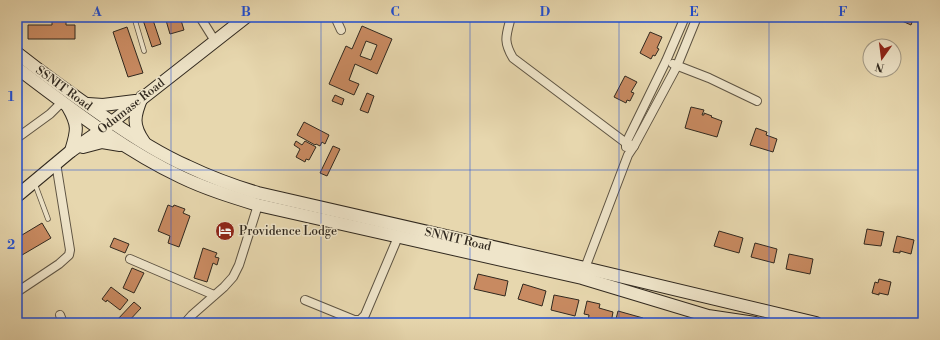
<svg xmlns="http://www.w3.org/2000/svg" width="940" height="340" viewBox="0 0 940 340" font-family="'Libre Bodoni',serif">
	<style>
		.building { fill: #c88a61; stroke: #31291f; fill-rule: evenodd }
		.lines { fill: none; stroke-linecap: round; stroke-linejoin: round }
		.lane-casing { stroke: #5e5443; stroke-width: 5.5 }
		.street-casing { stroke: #5e5443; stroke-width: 10 }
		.secondary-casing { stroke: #31291f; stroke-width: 14 }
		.lane { stroke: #efe5ca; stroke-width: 4 }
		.street { stroke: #efe5ca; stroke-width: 8 }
		.secondary { stroke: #efe5ca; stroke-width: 12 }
		.grid { fill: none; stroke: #1d4ed8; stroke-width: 1; stroke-opacity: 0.55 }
		.labels { text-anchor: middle; stroke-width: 3; stroke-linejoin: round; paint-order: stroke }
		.street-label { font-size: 12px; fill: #31291f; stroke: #efe5ca }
		.poi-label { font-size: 12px; fill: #31291f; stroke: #efe5ca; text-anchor: start }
		.neatline { fill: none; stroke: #1d4ed8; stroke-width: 1.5 }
		.grid-label { font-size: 13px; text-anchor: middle; font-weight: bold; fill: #1d4ed8 }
	</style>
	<rect width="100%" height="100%" fill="#e7d7ae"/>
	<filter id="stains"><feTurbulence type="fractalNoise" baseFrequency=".005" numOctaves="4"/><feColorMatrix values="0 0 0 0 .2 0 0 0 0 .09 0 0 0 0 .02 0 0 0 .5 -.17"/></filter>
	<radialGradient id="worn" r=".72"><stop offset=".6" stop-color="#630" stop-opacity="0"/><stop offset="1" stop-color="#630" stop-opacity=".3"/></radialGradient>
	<g class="building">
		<path d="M 52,17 L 66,17 L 66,25 L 75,25 L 75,39 L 28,39 L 28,25 L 52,25 Z"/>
		<path d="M 142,17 L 152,17 L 161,44 L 152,47 Z"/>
		<path d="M 165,17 L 180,17 L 184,30 L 170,34 Z"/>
		<path d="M 904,17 L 914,17 L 911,25 L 902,21 Z"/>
		<path d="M 362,26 L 392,39 L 377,74 L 355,64 L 349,80 L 359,84 L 354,95 L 329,84 L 346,46 L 352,49 ZM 366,41 L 377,45 L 371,60 L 360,56 Z"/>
		<path d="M 127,27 L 143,73 L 128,77 L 113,32 Z"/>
		<path d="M 650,32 L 662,37 L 657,48 L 659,49 L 655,56 L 653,55 L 651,59 L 640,53 Z"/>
		<path d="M 625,76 L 637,82 L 631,92 L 634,93 L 630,101 L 627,100 L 626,103 L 614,97 Z"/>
		<path d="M 367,93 L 374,96 L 368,113 L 360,110 Z"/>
		<path d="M 335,95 L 344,99 L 342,105 L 332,101 Z"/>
		<path d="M 691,107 L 704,110 L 702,115 L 704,115 L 704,113 L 712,116 L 711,117 L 722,121 L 717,137 L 685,128 Z"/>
		<path d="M 304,122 L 329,135 L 325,144 L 322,142 L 320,146 L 316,144 L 315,145 L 297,135 Z"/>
		<path d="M 756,128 L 767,132 L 766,135 L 777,139 L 773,152 L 750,145 Z"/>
		<path d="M 296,141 L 302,145 L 305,141 L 316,147 L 309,160 L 306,159 L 305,162 L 296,157 L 300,149 L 294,145 Z"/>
		<path d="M 333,146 L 340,149 L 327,176 L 320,173 Z"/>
		<path d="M 168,205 L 173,207 L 174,205 L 185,209 L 183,213 L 190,216 L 179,247 L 168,243 L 170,236 L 158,231 Z"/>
		<path d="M 42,223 L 51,238 L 17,258 L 17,238 Z"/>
		<path d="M 867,229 L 884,232 L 881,246 L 864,244 Z"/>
		<path d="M 719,231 L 743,238 L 739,253 L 714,246 Z"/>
		<path d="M 897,236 L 914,240 L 911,254 L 900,251 L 900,253 L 893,252 Z"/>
		<path d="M 114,238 L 129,244 L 125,253 L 110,247 Z"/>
		<path d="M 755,243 L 777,249 L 774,263 L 751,257 Z"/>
		<path d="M 203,248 L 217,253 L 215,257 L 219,258 L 217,265 L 213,263 L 207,282 L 194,278 Z"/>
		<path d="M 789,254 L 813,259 L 810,274 L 786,269 Z"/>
		<path d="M 132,268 L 144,273 L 134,293 L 123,288 Z"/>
		<path d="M 478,274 L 508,281 L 505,296 L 474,289 Z"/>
		<path d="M 879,279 L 891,282 L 888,295 L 879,293 L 879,295 L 872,293 L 875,282 L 878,283 Z"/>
		<path d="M 523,284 L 546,291 L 542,306 L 518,299 Z"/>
		<path d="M 111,287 L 128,300 L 120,310 L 107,300 L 106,302 L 102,299 Z"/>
		<path d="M 554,295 L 579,300 L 575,316 L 551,310 Z"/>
		<path d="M 587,301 L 600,304 L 599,308 L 613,312 L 611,323 L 595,323 L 588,321 L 589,315 L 584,314 Z"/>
		<path d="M 134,302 L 141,308 L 127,323 L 118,323 L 116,321 Z"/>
		<path d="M 618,311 L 643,318 L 642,323 L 615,323 Z"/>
	</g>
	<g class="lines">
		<g class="lane-casing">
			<g id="lane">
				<path d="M 134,17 L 144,51"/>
				<path d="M 35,184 L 48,219"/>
			</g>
		</g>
		<g class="street-casing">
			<g id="street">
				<path d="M 200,17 L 215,41"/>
				<path d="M 335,17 L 341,30"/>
				<path d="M 511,17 C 506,36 503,41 513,58 L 626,143 L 634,146"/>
				<path d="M 673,64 L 709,78 L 757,101"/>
				<path d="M 17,138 L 50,114 L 62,102"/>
				<path d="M 626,147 L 626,143 L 666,61 L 685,17"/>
				<path d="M 130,259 L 214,295"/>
				<path d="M 585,268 L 628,155 L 634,146 L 677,66 L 697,17"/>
				<path d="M 17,292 L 59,264 L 69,255 L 70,250 L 56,163"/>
				<path d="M 305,300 L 354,320 L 360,320 L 365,315 L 398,237"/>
				<path d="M 60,315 L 63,323"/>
				<path d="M 185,323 L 192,315 L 224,287 L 233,277 L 239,265 L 258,205"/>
			</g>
		</g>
		<g class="secondary-casing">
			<g id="secondary">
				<path d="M 17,53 C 45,75 74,96 103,116 C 130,135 157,153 187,166 C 210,177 234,186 258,193 L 585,268 L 816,323"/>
				<path d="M 17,68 C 69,107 122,149 181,177 C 206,189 232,197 258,205 L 582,278 L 708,316 L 755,323"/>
				<path d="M 142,97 C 134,116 132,125 144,142"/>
				<path d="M 88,104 L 103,105 L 135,101"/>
				<path d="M 68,107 C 79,126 77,131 71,151"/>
				<path d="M 83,147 L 102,142 L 120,145"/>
				<path d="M 17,196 L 71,151 L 107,126 L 246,17"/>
			</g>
		</g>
		<use href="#lane" class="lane"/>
		<use href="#street" class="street"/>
		<use href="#secondary" class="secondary"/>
	</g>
	<path class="grid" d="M 171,17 L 171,323M 321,17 L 321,323M 470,17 L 470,323M 619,17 L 619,323M 769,17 L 769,323M 17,170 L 923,170"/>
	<defs>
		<g id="hotel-disc" transform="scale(1)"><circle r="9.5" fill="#8f2418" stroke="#efe5ca"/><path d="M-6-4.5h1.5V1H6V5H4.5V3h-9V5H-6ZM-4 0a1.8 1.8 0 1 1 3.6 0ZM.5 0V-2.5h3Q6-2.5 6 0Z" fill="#fff"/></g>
	</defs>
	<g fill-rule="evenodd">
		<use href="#hotel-disc" x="225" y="231"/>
	</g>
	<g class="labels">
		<g class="street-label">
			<text transform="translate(64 88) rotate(36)" y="4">SSNIT Road</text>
			<text transform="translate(131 106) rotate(-38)" y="4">Odumase Road</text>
			<text transform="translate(458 239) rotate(13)" y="4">SNNIT Road</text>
		</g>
		<g class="poi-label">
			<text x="239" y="235">Providence Lodge</text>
		</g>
	</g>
	<rect width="940" height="340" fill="none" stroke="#e7d7ae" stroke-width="44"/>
	<g transform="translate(882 58) rotate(194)"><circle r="19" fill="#efe5ca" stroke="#a39a86"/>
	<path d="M0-3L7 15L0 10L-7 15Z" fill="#8f2418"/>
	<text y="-6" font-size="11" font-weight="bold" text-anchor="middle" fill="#31291f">N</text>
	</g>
	<rect x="22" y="22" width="896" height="296" class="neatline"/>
	<g class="grid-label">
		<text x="97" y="16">A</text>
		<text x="246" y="16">B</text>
		<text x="395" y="16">C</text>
		<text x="545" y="16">D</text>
		<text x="694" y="16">E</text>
		<text x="843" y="16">F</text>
		<text x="11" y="101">1</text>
		<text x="11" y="249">2</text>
	</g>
	<rect width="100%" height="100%" filter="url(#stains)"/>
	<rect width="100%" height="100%" fill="url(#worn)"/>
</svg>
